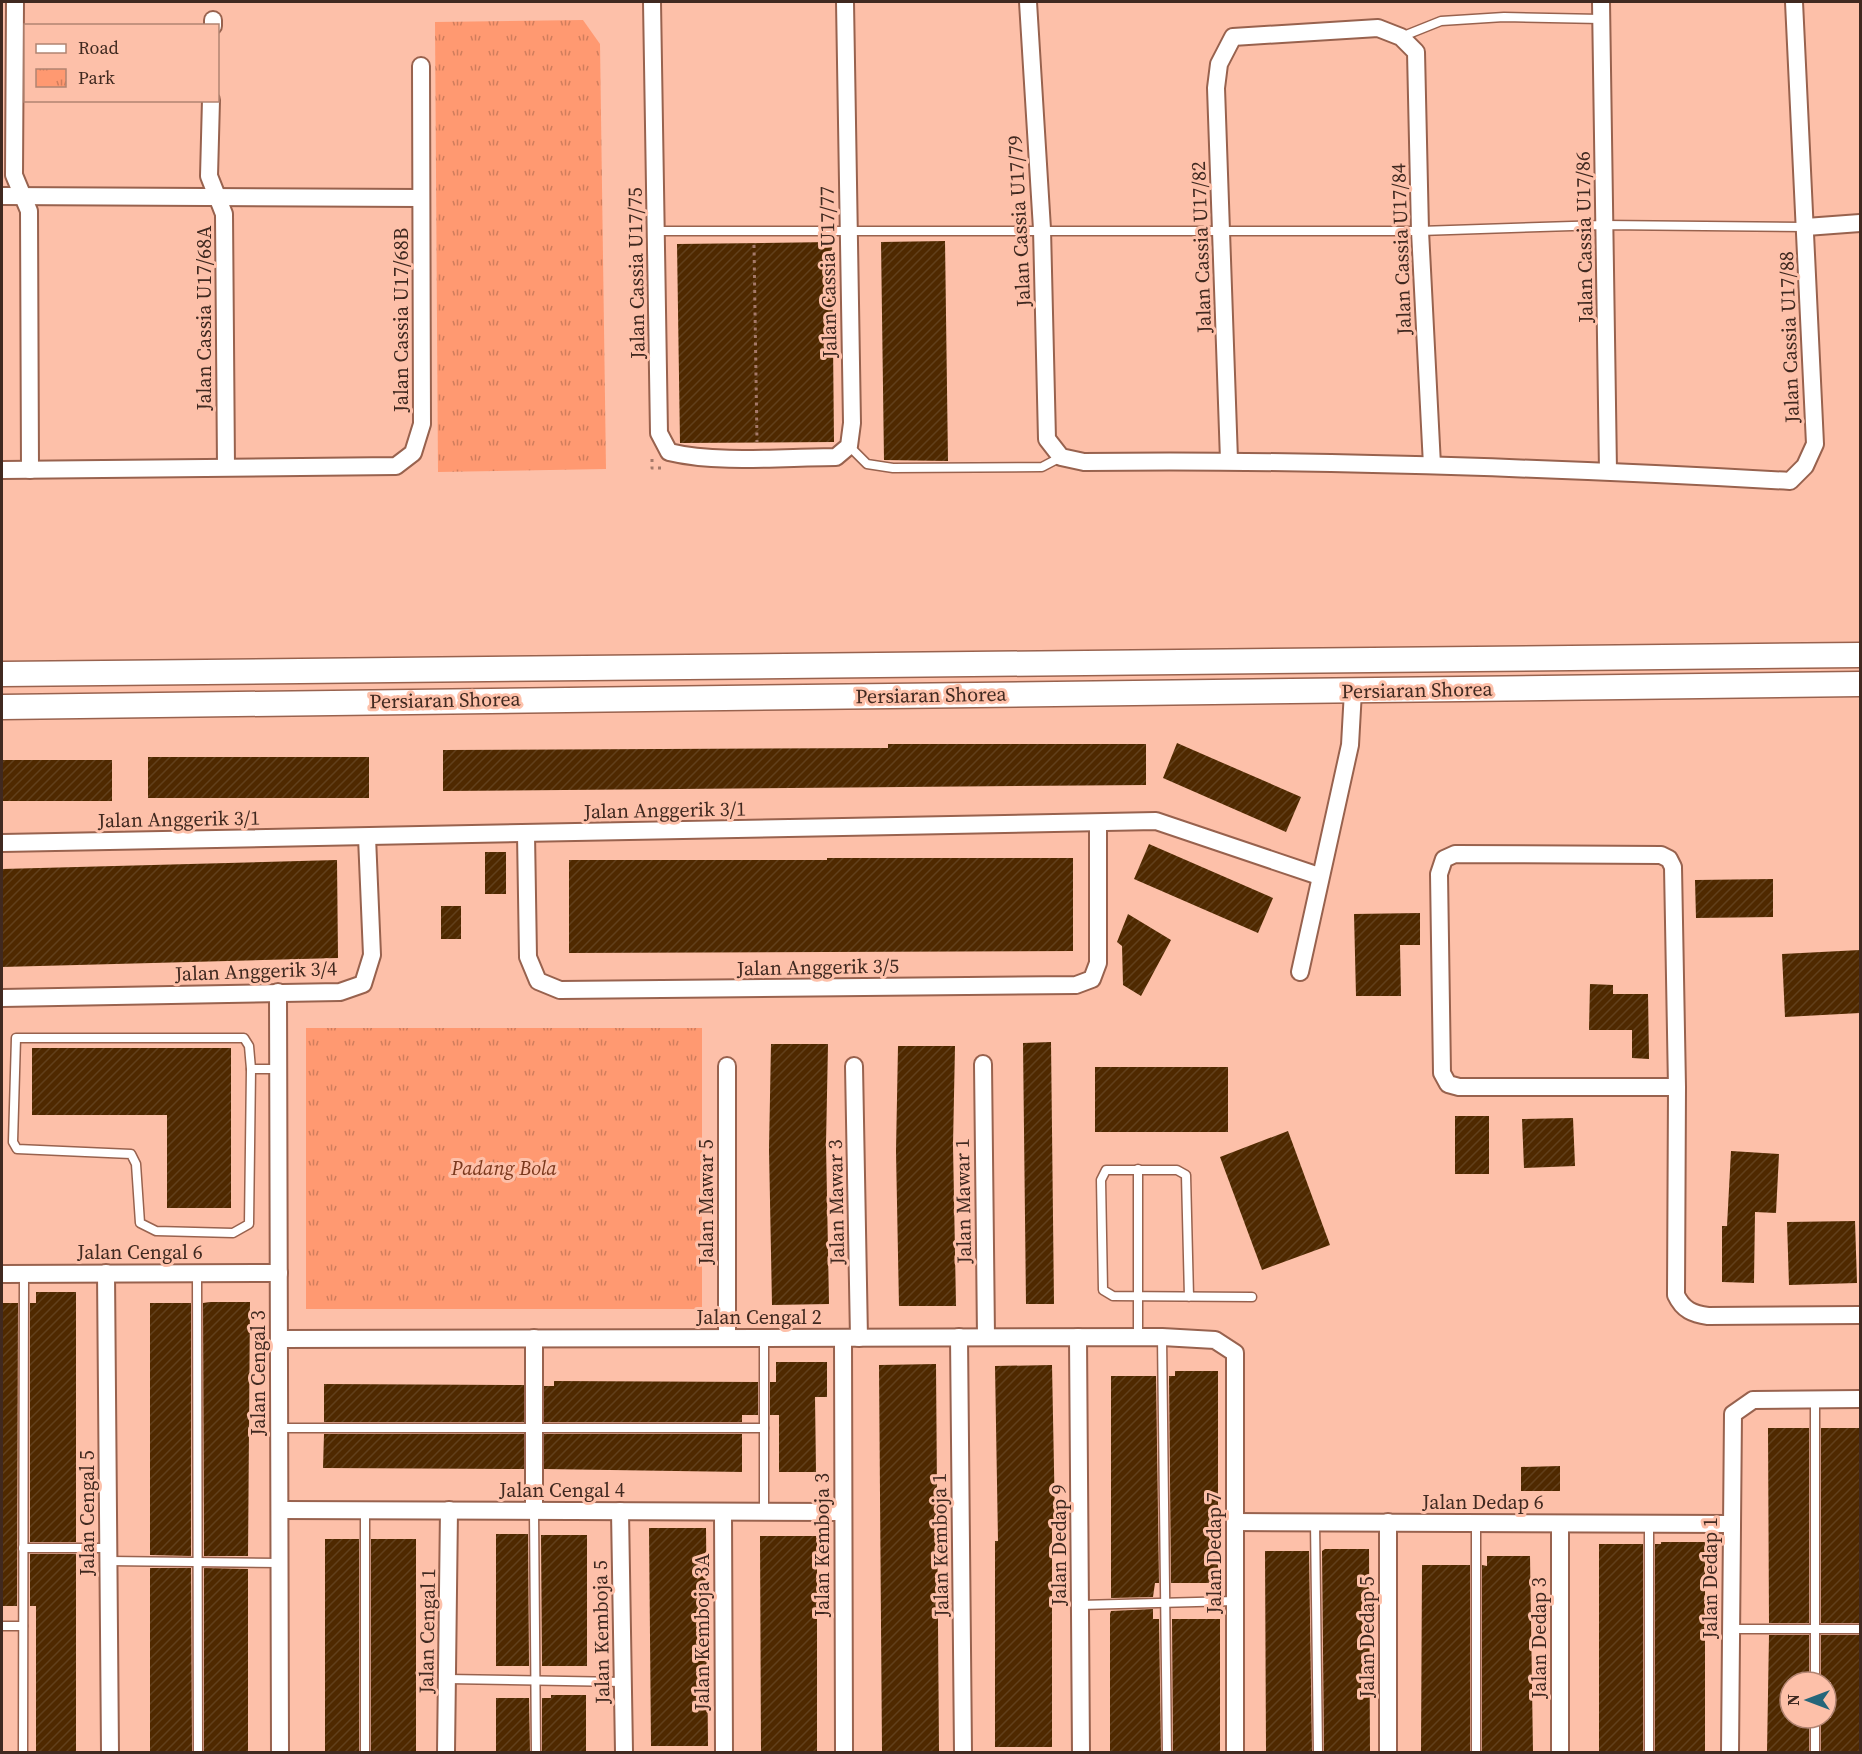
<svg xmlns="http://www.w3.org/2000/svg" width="1862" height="1754" viewBox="0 0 1862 1754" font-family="'Source Serif 4',serif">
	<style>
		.park { fill: url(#park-tufts) }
		.building { fill: url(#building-hatch) }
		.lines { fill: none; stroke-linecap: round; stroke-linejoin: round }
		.service-casing { stroke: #98624e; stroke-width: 11 }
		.minor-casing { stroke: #98624e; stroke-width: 20 }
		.secondary-casing { stroke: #98624e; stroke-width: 27 }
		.path { stroke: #a67a6a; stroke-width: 3; stroke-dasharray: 3 4.5; stroke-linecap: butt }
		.service { stroke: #fff; stroke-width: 8 }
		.minor { stroke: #fff; stroke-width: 16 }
		.secondary { stroke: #fff; stroke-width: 24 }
		.labels { text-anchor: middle; stroke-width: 6; stroke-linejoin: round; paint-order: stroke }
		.street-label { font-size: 20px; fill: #402920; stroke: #fdc0a9 }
		.park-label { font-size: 20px; font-style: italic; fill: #7a381d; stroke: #fdc0a9 }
	</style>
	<defs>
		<pattern id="park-tufts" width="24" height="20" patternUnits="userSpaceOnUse" patternTransform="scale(1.5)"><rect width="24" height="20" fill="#ff9971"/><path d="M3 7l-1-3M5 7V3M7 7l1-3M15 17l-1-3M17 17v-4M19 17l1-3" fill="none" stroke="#d07d5c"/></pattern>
		<pattern id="building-hatch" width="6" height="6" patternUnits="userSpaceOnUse" patternTransform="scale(1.5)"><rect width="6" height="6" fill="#4f2900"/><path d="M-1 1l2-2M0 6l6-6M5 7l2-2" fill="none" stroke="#61401c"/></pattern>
	</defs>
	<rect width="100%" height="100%" fill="#fdc0a9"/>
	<g class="park">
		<path d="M 583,20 L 600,44 L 606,469 L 438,472 L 435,22 Z"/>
		<rect x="306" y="1028" width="396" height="281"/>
	</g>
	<g class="building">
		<path d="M 945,241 L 948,461 L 884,460 L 881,242 Z"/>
		<path d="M 832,242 L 834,442 L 680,443 L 677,244 Z"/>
		<path d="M 1177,743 L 1301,797 L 1286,832 L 1163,778 Z"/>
		<path d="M 888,744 L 1146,744 L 1146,785 L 443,791 L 443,750 L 888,748 Z"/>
		<rect x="148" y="757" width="221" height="41"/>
		<rect x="2" y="760" width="110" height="41"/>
		<path d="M 1149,844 L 1273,898 L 1258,933 L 1134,879 Z"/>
		<rect x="485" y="852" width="21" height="42"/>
		<path d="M 827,858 L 1073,858 L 1073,951 L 569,953 L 569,860 L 827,860 Z"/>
		<path d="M 337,860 L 338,958 L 2,967 L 2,869 Z"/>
		<path d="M 1773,879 L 1773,917 L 1696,918 L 1695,880 Z"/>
		<rect x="441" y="906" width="20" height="33"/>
		<path d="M 1420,913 L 1420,945 L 1400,945 L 1401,996 L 1356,996 L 1354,914 Z"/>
		<path d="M 1128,914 L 1171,940 L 1141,996 L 1123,985 L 1122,946 L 1117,942 Z"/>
		<path d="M 1860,950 L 1860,1013 L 1785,1017 L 1782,954 Z"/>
		<path d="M 1590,984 L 1613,985 L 1613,994 L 1648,994 L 1649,1059 L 1632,1058 L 1632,1030 L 1589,1030 Z"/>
		<path d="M 1051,1042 L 1054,1304 L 1026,1304 L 1023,1043 Z"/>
		<path d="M 771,1044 L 828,1044 L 826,1144 L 829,1304 L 772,1305 L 769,1149 Z"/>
		<path d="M 898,1046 L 955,1046 L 953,1145 L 956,1306 L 899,1306 L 896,1151 Z"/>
		<path d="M 32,1048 L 231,1048 L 231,1208 L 167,1208 L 167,1115 L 32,1115 Z"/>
		<rect x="1095" y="1067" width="133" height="65"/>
		<rect x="1455" y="1116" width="34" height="58"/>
		<path d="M 1573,1118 L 1575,1166 L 1524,1168 L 1522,1119 Z"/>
		<path d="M 1288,1131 L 1330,1245 L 1262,1270 L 1220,1157 Z"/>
		<path d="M 1731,1151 L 1779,1154 L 1776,1213 L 1755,1212 L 1754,1283 L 1722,1282 L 1722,1226 L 1727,1226 Z"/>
		<path d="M 1855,1221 L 1857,1283 L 1789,1285 L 1787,1222 Z"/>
		<path d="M 36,1292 L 76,1292 L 76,1542 L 30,1542 L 30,1303 L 36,1303 Z"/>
		<path d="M 210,1302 L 250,1302 L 248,1556 L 204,1556 L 203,1303 Z"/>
		<path d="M 2,1303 L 18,1303 L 17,1606 L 2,1606 Z"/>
		<path d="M 150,1303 L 191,1303 L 191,1556 L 150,1555 Z"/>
		<path d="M 776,1362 L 827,1362 L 827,1397 L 815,1397 L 816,1472 L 779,1472 L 779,1415 L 770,1415 L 770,1382 L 776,1382 Z"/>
		<path d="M 936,1364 L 939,1752 L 882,1752 L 879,1365 Z"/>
		<path d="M 1052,1365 L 1055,1520 L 1052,1520 L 1052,1747 L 995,1747 L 995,1541 L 998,1541 L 995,1366 Z"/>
		<path d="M 1175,1371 L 1218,1371 L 1218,1583 L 1171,1583 L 1169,1376 L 1175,1376 Z"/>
		<path d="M 1111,1376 L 1156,1376 L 1159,1583 L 1155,1583 L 1153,1597 L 1111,1598 Z"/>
		<path d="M 554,1381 L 758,1382 L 758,1415 L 742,1415 L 742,1422 L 544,1422 L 544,1386 L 554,1386 Z"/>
		<path d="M 324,1384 L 524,1385 L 524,1422 L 324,1422 Z"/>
		<path d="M 1768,1428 L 1809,1428 L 1809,1623 L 1769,1623 Z"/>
		<rect x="1821" y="1428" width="39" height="195"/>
		<path d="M 324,1434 L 524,1434 L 524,1469 L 323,1468 Z"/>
		<path d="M 544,1434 L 742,1434 L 742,1472 L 544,1469 Z"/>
		<path d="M 1560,1466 L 1560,1491 L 1521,1491 L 1521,1467 Z"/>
		<path d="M 649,1528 L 706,1528 L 708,1746 L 651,1746 Z"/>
		<path d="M 496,1534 L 528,1534 L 529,1666 L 496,1666 Z"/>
		<path d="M 541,1535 L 587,1535 L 587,1666 L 542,1666 Z"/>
		<path d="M 760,1536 L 817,1536 L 817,1752 L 761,1752 Z"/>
		<rect x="325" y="1539" width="34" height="213"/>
		<rect x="371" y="1539" width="45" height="213"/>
		<path d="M 1661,1542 L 1705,1542 L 1705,1752 L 1655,1752 L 1655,1544 L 1661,1544 Z"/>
		<rect x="1599" y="1544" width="44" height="208"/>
		<path d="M 1325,1549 L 1369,1549 L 1370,1752 L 1324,1752 L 1322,1551 Z"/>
		<path d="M 1265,1551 L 1309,1551 L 1312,1752 L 1266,1752 Z"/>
		<path d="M 30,1554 L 76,1554 L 76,1752 L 36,1752 L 36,1606 L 30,1606 Z"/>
		<path d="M 1487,1556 L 1530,1556 L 1533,1752 L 1482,1752 L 1482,1565 L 1487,1566 Z"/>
		<path d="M 1422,1565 L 1470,1565 L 1470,1752 L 1421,1752 Z"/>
		<path d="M 150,1568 L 191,1568 L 192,1752 L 150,1752 Z"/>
		<path d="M 204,1568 L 248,1569 L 248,1752 L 204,1752 Z"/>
		<path d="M 1153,1609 L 1153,1619 L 1159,1619 L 1161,1752 L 1110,1752 L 1110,1614 L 1111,1611 Z"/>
		<path d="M 1172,1619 L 1220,1619 L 1220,1752 L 1173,1752 Z"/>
		<path d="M 1769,1635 L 1809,1635 L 1809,1682 L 1790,1682 L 1790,1718 L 1809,1718 L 1809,1752 L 1767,1752 Z"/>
		<path d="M 1821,1635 L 1860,1635 L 1860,1752 L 1821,1752 L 1821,1718 L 1831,1718 L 1831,1682 L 1821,1682 Z"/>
		<path d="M 551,1695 L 586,1695 L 586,1752 L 542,1752 L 542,1698 L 551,1698 Z"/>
		<path d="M 496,1698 L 529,1698 L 530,1752 L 496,1752 Z"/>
	</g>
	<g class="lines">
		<g class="service-casing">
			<g id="service">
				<path d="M 1401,37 L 1441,21 L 1504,17 L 1601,19"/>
				<path d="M 657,231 L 1420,231 L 1604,225 L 1805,227"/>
				<path d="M 849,446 L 867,464 L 893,468 L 1042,467 L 1061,457"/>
				<path d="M 16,1038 L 244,1038 L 249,1046 L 251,1069 L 249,1224 L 233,1233 L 156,1231 L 140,1223 L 136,1164 L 131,1154 L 17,1149 L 13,1142 Z"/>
				<path d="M 251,1069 L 279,1069"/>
				<path d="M 1138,1169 L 1138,1337"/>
				<path d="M 197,1273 L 198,1752"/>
				<path d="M 1189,1297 L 1186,1175 L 1177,1170 L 1106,1170 L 1101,1180 L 1103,1290 L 1113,1296 L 1252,1297"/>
				<path d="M 1162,1337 L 1167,1752"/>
				<path d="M 764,1338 L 764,1512"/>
				<path d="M 280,1428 L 764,1428"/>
				<path d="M 365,1510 L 365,1752"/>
				<path d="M 534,1511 L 536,1752"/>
				<path d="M 1315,1522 L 1318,1752"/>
				<path d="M 1476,1523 L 1476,1752"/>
				<path d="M 1649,1524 L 1649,1752"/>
				<path d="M 23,1548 L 109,1548"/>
				<path d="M 109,1561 L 280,1563"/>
				<path d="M 1080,1605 L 1235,1601"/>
				<path d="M 2,1626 L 23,1626"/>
				<path d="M 1731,1629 L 1860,1629"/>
				<path d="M 447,1679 L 623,1682"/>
				<path d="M 1815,1682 L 1815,1400"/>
				<path d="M 1815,1718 L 1815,1752"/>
				<path d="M 23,1752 L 24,1274"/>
			</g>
		</g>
		<g class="minor-casing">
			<g id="minor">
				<path d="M 15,2 L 14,175 L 29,211 L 30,470"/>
				<path d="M 652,2 L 659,433 L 669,452 C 718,464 785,457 836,457 L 849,446 L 852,423 L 845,2"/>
				<path d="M 1028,2 L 1042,229 L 1047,439 L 1061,457 L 1084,462 C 1320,459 1555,468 1790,481 L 1805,466 L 1815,444 L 1794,2"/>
				<path d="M 1601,2 L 1608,471"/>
				<path d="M 213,26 L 213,20"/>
				<path d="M 211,100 L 209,176 L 224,214 L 226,467"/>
				<path d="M 2,196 L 421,198"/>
				<path d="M 1806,227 L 1860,223"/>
				<path d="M 1229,460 L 1216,88 L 1219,64 L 1233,37 L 1378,28 L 1401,37 L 1416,52 L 1420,231 L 1432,465"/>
				<path d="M 2,470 L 396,466 L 413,453 L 422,424 L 421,66"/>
				<path d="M 526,834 L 528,957 L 538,981 L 560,990 L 1076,985 L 1092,979 L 1098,963 L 1098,823"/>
				<path d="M 2,843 L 1156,821 L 1319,876"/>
				<path d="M 1300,972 L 1350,745 L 1353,691"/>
				<path d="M 278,992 L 280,1752"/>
				<path d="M 2,998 L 340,992 L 363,984 L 372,955 L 367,837"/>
				<path d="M 983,1064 L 986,1337"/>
				<path d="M 727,1066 L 727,1338"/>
				<path d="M 854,1066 L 859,1338"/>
				<path d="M 1677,1087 L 1459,1087 L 1448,1084 L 1442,1073 L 1439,874 L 1444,859 L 1455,854 L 1661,855 L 1669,859 L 1673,867 L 1677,1087 L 1676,1295 C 1683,1310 1693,1314 1708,1316 L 1860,1315"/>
				<path d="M 106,1273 L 110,1752"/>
				<path d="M 2,1274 L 279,1273"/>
				<path d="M 959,1337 L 963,1752"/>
				<path d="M 1078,1337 L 1081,1752"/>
				<path d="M 534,1338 L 534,1511"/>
				<path d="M 843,1338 L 844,1752"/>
				<path d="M 279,1339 L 1162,1337 L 1215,1340 L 1235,1353 L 1235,1752"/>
				<path d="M 280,1510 L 843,1512"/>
				<path d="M 620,1511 L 624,1752"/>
				<path d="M 723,1512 L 724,1752"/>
				<path d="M 1235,1522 L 1731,1524"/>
				<path d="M 1388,1522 L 1388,1752"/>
				<path d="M 1560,1524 L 1560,1752"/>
				<path d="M 446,1752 L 449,1510"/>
				<path d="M 1730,1752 L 1733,1414 L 1753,1400 L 1860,1399"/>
			</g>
		</g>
		<g class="secondary-casing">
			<g id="secondary">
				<path d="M 2,674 L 1860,655"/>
				<path d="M 2,707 L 1860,684"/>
			</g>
		</g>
		<g class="path">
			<path d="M 754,245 L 757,442"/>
			<path d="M 652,459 L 652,468 L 663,468"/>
		</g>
		<use href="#service" class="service"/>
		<use href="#minor" class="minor"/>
		<use href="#secondary" class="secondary"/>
	</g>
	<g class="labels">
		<g class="street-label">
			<text transform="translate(1019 221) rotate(-93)" y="7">Jalan Cassia U17/79</text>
			<text transform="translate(1584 237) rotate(-91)" y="7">Jalan Cassia U17/86</text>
			<text transform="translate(1201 247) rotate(-92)" y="7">Jalan Cassia U17/82</text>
			<text transform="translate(1401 249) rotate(-92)" y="7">Jalan Cassia U17/84</text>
			<text transform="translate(828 272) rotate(-91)" y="7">Jalan Cassia U17/77</text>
			<text transform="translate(636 273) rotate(-91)" y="7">Jalan Cassia U17/75</text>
			<text transform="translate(204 318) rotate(-90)" y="7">Jalan Cassia U17/68A</text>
			<text transform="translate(401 320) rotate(-90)" y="7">Jalan Cassia U17/68B</text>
			<text transform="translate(1789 337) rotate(-92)" y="7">Jalan Cassia U17/88</text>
			<text transform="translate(1417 690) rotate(-1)" y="7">Persiaran Shorea</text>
			<text transform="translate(931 695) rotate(-1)" y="7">Persiaran Shorea</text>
			<text transform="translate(445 700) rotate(-1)" y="7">Persiaran Shorea</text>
			<text transform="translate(665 810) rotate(-1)" y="7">Jalan Anggerik 3/1</text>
			<text transform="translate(179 819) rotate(-1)" y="7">Jalan Anggerik 3/1</text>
			<text transform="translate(818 967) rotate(-1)" y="7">Jalan Anggerik 3/5</text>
			<text transform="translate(256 971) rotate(-2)" y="7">Jalan Anggerik 3/4</text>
			<text transform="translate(963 1201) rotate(-91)" y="7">Jalan Mawar 1</text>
			<text transform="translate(706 1202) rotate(-90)" y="7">Jalan Mawar 5</text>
			<text transform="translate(836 1202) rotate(-91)" y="7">Jalan Mawar 3</text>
			<text x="140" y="1259">Jalan Cengal 6</text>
			<text x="759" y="1324">Jalan Cengal 2</text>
			<text transform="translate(258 1373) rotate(-90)" y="7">Jalan Cengal 3</text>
			<text x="562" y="1497">Jalan Cengal 4</text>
			<text x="1483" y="1509">Jalan Dedap 6</text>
			<text transform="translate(87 1513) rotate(-90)" y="7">Jalan Cengal 5</text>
			<text transform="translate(822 1545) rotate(-90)" y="7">Jalan Kemboja 3</text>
			<text transform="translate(940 1545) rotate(-91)" y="7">Jalan Kemboja 1</text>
			<text transform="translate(1059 1545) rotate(-90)" y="7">Jalan Dedap 9</text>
			<text transform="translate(1214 1553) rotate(-90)" y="7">Jalan Dedap 7</text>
			<text transform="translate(1710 1578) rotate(-90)" y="7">Jalan Dedap 1</text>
			<text transform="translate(427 1631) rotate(-89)" y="7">Jalan Cengal 1</text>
			<text transform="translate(601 1632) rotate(-91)" y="7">Jalan Kemboja 5</text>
			<text transform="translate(702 1632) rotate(-90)" y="7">Jalan Kemboja 3A</text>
			<text transform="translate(1367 1637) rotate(-90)" y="7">Jalan Dedap 5</text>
			<text transform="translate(1539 1638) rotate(-90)" y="7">Jalan Dedap 3</text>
		</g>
		<g class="park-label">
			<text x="504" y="1175">Padang Bola</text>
		</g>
	</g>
	<rect width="1862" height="1754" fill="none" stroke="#402920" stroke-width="6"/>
	<rect x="24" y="24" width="195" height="78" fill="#fdc0a9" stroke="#b18472" stroke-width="1.5"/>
	<rect x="36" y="44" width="30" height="9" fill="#ffffff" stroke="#b18472" stroke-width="1.5"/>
	<text x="78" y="54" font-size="18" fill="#402920">Road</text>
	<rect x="36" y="69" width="30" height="18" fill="url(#park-tufts)" stroke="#b18472" stroke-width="1.5"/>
	<text x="78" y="84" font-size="18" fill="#402920">Park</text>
	<g transform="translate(1808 1700) rotate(270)"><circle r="28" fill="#fdc0a9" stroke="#b18472" stroke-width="1.5"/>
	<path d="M0-4.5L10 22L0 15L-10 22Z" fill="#25667a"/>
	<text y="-9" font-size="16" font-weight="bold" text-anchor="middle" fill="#402920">N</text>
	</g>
</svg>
